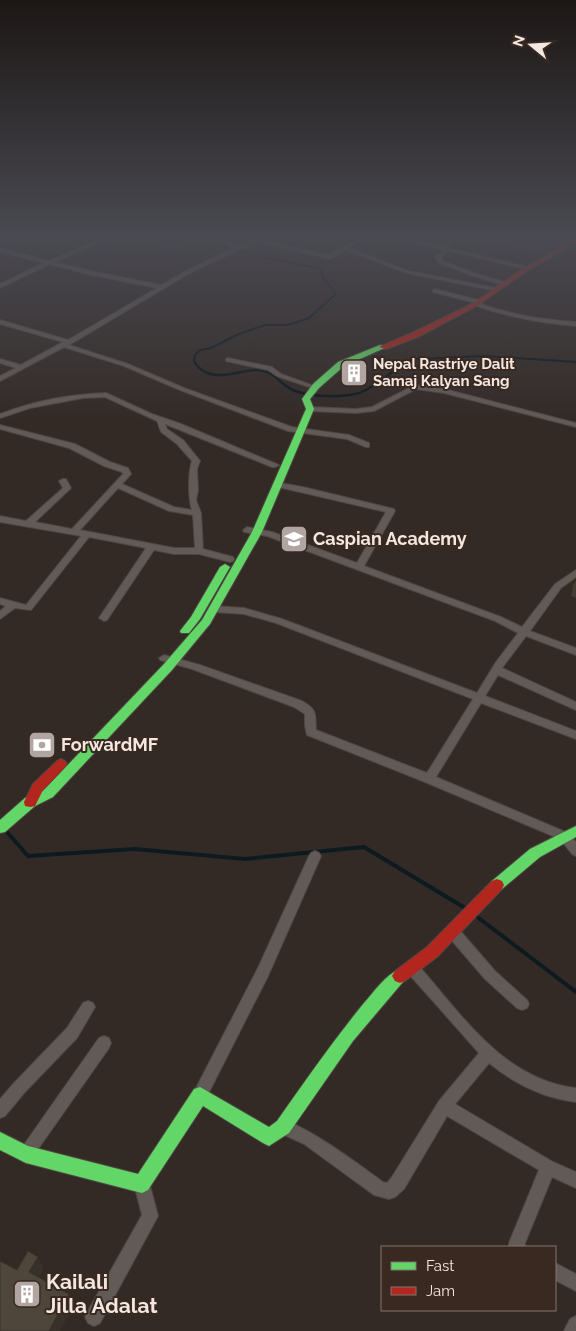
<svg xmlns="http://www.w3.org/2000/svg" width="576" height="1331" viewBox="0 0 576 1331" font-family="Raleway,sans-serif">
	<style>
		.education { fill: #412d2e }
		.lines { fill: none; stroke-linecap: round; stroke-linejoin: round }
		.stream-far2 { stroke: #0d1b20; stroke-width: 2 }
		.stream-far1 { stroke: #0d1b20; stroke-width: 2.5 }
		.stream { stroke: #0d1b20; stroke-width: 4 }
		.street-casing { stroke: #4e4642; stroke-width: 2 }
		.fast-casing { stroke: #4e4642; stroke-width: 2 }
		.jam-casing { stroke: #4e4642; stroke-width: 2 }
		.street { fill: #625a56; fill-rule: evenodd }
		.fast { fill: #63d668; fill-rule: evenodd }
		.jam { fill: #b3261e; fill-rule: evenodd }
		.wall { fill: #443c33 }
		.shaded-wall { fill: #373129 }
		.building { fill: #4f463b; stroke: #373129 }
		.labels { text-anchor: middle; stroke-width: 4; stroke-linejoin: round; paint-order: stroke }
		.far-poi-label { font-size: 15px; font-weight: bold; fill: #f3e7e2; stroke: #392920; text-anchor: start }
		.poi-label { font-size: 18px; font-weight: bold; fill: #f3e7e2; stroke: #392920; text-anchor: start }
		.near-poi-label { font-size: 21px; font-weight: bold; fill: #f3e7e2; stroke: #392920; text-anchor: start }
	</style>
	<rect width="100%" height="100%" fill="#332a26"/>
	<path class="education" d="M 494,236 L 524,236 L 561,243 L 543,254 L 483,242 Z"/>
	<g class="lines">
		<g class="stream-far2">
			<path d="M 145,236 C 163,243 180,241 198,236"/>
			<path d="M 196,364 L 194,361 L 195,355 L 200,350 L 211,348 L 239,334 L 265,325 L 288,325 L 309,318 L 336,294 L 322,276 L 322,269 L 225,249 L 223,244 L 232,236"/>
			<path d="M 405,364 L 417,359 L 484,356 L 576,362"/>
		</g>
		<path class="stream-far1" d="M 195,363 C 211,386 239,369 259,370 C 275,371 281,386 295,391 C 312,397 350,399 366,390 C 381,382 392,370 408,363"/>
		<g class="stream">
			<path d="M 0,824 L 28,856 L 135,849 L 245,859 L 364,847 L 465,908"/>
			<path d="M 476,916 L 576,992"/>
		</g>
		<g class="street-casing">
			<g id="street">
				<path d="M 14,236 L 21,236 L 0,244 L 0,240 Z"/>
				<path d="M 108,236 L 115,236 L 55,262 L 91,271 L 161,285 L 186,271 L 233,248 L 221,241 L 205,237 L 205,236 L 225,239 L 238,246 L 261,236 L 266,236 L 261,240 L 329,255 L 364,236 L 369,236 L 349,248 L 409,271 L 500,289 L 497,291 L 406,273 L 346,250 L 330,259 L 256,242 L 190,273 L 69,345 L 128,364 L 184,388 L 292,427 L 349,435 L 369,443 L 369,447 L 366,447 L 347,439 L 288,431 L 180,390 L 124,366 L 64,347 L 0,381 L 0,376 L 16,368 L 0,363 L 0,359 L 21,365 L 63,342 L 0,324 L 0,320 L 68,340 L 157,288 L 91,275 L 50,264 L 0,288 L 0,284 L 44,263 L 0,252 L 0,248 L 49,261 Z"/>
				<path d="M 389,236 L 396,236 L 439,246 L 456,236 L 461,236 L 445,247 L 532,268 L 529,270 L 449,251 L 441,257 L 443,261 L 474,273 L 508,283 L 509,284 L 506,286 L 470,275 L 439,263 L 435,257 L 444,250 L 389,237 Z"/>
				<path d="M 435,289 L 482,301 L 483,302 L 481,304 C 512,315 543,320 576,322 L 576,326 C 541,323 507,317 474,305 L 475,303 L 433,292 L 433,290 Z"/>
				<path d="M 228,358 L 272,367 L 281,374 L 317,387 L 312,388 L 277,376 L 268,370 L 226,361 L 226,359 Z"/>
				<path d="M 415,385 L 444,389 L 576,423 L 576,427 L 444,393 L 416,389 L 374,411 L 356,413 L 310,411 L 306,409 L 310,407 L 356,409 L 372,407 Z"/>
				<path d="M 106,393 L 152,414 L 181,424 L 279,465 L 275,467 L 272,467 L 165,424 L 167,429 L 183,440 L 200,461 L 197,469 L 198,490 L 196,500 L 201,513 L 203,549 L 233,557 L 234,559 L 233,561 L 230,562 L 199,554 L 174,554 L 154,550 L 107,620 L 104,621 L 99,618 L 146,548 L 89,537 L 31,610 L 15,608 L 0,619 L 0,611 L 6,606 L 0,604 L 0,598 L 26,605 L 81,536 L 0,522 L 0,516 L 26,521 L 63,488 L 59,481 L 63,479 L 66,479 L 71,488 L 35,522 L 72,529 L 123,474 L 122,472 L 104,466 L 69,448 L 0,429 L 0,425 L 75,444 L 110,462 L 128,468 L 131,474 L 122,484 L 174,507 L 192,510 C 188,499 188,472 192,461 L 177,444 L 161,432 L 157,421 L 105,397 L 83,398 L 30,408 L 0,418 L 0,414 C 34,401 70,394 106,393 ZM 118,488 L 169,511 L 193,515 L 195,548 L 174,548 L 80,530 Z"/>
				<path d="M 274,482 L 303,487 L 394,509 L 395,511 L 364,566 L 501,617 L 522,627 L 555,584 L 576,570 L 576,577 L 561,588 L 530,631 L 576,648 L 576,655 L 526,636 L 502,668 L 576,702 L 576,710 L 498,675 L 485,696 L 576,731 L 576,739 L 481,703 L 436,777 L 568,833 L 576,842 L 576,856 L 572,854 L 560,839 L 425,782 L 307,735 L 305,726 L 305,714 L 294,707 L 192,669 L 160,660 L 159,658 L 164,655 L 200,665 L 302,701 C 318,710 315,714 316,730 L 427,773 L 473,699 L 276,623 L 244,614 L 214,612 L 209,609 L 214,606 L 244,608 L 282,619 L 477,693 L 496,662 L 518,633 L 495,621 L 267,536 L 244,532 L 243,530 L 247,527 L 272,532 L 357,563 L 386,512 L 274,486 Z"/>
				<path d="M 315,851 L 319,853 L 321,856 L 268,976 L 205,1100 L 200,1102 L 195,1100 L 193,1095 L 195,1090 L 258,968 L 309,856 L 311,853 Z"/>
				<path d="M 452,925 L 457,927 L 495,971 L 527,1000 L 529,1004 L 527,1008 L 522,1010 L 517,1008 L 485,979 L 447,935 L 446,931 L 447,927 Z"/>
				<path d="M 413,963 L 418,965 C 462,1015 504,1080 576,1088 L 576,1102 C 543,1098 515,1084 489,1063 L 455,1104 L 553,1162 L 576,1172 L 576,1188 L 552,1177 L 525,1243 L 525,1247 L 509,1247 L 509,1243 L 539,1170 L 447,1116 L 404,1189 L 395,1197 L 389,1199 L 374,1195 L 304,1144 L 278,1132 L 275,1127 L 278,1122 L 283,1119 C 320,1135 351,1159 383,1182 L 387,1183 L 392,1177 L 439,1101 L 479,1053 L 408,973 L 406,969 L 408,965 Z"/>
				<path d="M 88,1001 L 93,1003 L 95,1007 L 77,1038 L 24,1093 L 5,1116 L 0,1118 L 0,1099 L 14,1083 L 67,1028 L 83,1003 Z"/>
				<path d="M 104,1036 L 109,1038 L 111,1043 L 109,1048 L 31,1159 L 26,1162 L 21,1159 L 18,1154 L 21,1149 L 99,1038 Z"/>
				<path d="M 142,1176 L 148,1178 L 158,1216 L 100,1323 L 94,1326 L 88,1323 L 85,1317 L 88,1311 L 142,1215 L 134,1184 L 136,1178 Z"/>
				<path d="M 555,1263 L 576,1274 L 576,1291 L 555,1280 Z"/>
				<path d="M 576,1316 L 576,1331 L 564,1331 L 570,1319 Z"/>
			</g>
		</g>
		<g class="fast-casing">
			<g id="fast">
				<path d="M 380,345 L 387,347 L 344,366 L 319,388 L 310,399 L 314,409 L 262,532 L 210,624 L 172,670 L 53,797 L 35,806 L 5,832 L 0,833 L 0,820 L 25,798 L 43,791 L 164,664 L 202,620 L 252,532 L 306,409 L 302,399 L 313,384 L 338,362 Z"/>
				<path d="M 225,564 L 230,567 L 200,619 L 189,633 L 181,633 L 180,631 L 191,617 L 220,567 Z"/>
				<path d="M 576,826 L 576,837 L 540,857 L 502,889 L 497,891 L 492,889 L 490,885 L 492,881 L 530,849 Z"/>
				<path d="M 400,969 L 405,971 L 408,976 L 353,1041 L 289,1133 L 269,1146 L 263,1143 L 203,1106 L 148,1190 L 142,1193 L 26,1163 L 0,1150 L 0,1132 L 28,1146 L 138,1174 L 194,1089 L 200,1087 L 269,1127 L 277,1121 C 305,1081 333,1041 364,1003 C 374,992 385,975 400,969 Z"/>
			</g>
		</g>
		<g class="jam-casing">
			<g id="jam">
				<path d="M 576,238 L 576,243 L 525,272 L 478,305 L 418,337 L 386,349 L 379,347 L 412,333 L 474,303 L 521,270 Z"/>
				<path d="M 61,759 L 65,761 L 67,764 L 65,767 L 43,790 L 35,806 L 30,807 L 25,806 L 24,802 L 33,784 L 57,761 Z"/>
				<path d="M 497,879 L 502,881 L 504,885 L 502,889 L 437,957 L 405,981 L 400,983 L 395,981 L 392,976 L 395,971 L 427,947 L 492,881 Z"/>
			</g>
		</g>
		<use href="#street" class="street"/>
		<use href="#fast" class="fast"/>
		<use href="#jam" class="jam"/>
	</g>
	<path class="wall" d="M 576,581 L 576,598 L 571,596 L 573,585 Z"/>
	<g class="shaded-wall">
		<path d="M 38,1257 L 44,1269 L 35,1284 L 29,1272 Z"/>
		<path d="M 69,1294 L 74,1305 L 60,1331 L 49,1331 Z"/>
	</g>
	<path class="building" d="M 28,1251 L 38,1257 L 29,1272 L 69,1294 L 49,1331 L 0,1331 L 0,1261 L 17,1270 Z"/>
	<linearGradient id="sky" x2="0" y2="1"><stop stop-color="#1c1715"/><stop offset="0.56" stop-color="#4a4a52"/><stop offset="1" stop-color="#4a4a52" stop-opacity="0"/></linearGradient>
	<rect width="576" height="422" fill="url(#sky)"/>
	<defs>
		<g id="building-square" transform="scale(1.4375)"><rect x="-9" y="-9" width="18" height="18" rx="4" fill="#b0a5a0" stroke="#392920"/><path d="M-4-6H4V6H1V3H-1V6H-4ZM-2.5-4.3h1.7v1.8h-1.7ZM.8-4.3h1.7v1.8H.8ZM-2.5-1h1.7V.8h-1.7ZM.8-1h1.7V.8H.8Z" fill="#fff"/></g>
		<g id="school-square" transform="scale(1.4375)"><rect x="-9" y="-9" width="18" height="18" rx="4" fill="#b0a5a0" stroke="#392920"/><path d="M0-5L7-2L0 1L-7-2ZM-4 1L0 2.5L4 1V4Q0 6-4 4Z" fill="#fff"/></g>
		<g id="bank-square" transform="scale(1.4375)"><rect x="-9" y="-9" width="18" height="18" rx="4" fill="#b0a5a0" stroke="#392920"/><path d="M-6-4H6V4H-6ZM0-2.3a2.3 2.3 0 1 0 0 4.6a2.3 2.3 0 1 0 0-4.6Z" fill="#fff"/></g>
	</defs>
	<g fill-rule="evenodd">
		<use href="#building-square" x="354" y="373"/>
		<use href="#school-square" x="294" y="539"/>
		<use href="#bank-square" x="42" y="745"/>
		<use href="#building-square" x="27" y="1294"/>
	</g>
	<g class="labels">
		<g class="far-poi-label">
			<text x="373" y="369">Nepal Rastriye Dalit<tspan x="373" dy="17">Samaj Kalyan Sang</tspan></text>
		</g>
		<g class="poi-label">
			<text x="313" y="545">Caspian Academy</text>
			<text x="61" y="751">ForwardMF</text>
		</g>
		<g class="near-poi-label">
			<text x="46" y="1289">Kailali<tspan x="46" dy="24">Jilla Adalat</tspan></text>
		</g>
	</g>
	<rect x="381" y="1246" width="175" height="65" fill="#392920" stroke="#83756e"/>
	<rect x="391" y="1262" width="25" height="8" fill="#63d668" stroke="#83756e"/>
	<text x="426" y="1271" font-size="15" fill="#f3e7e2">Fast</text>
	<rect x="391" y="1287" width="25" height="8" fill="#b3261e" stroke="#83756e"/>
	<text x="426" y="1296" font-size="15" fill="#f3e7e2">Jam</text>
	<g transform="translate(531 45) rotate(288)" stroke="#392920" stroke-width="4" paint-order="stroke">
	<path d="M0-4L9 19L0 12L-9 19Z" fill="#f3e7e2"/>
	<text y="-8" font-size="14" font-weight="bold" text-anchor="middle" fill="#f3e7e2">N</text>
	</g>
</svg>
